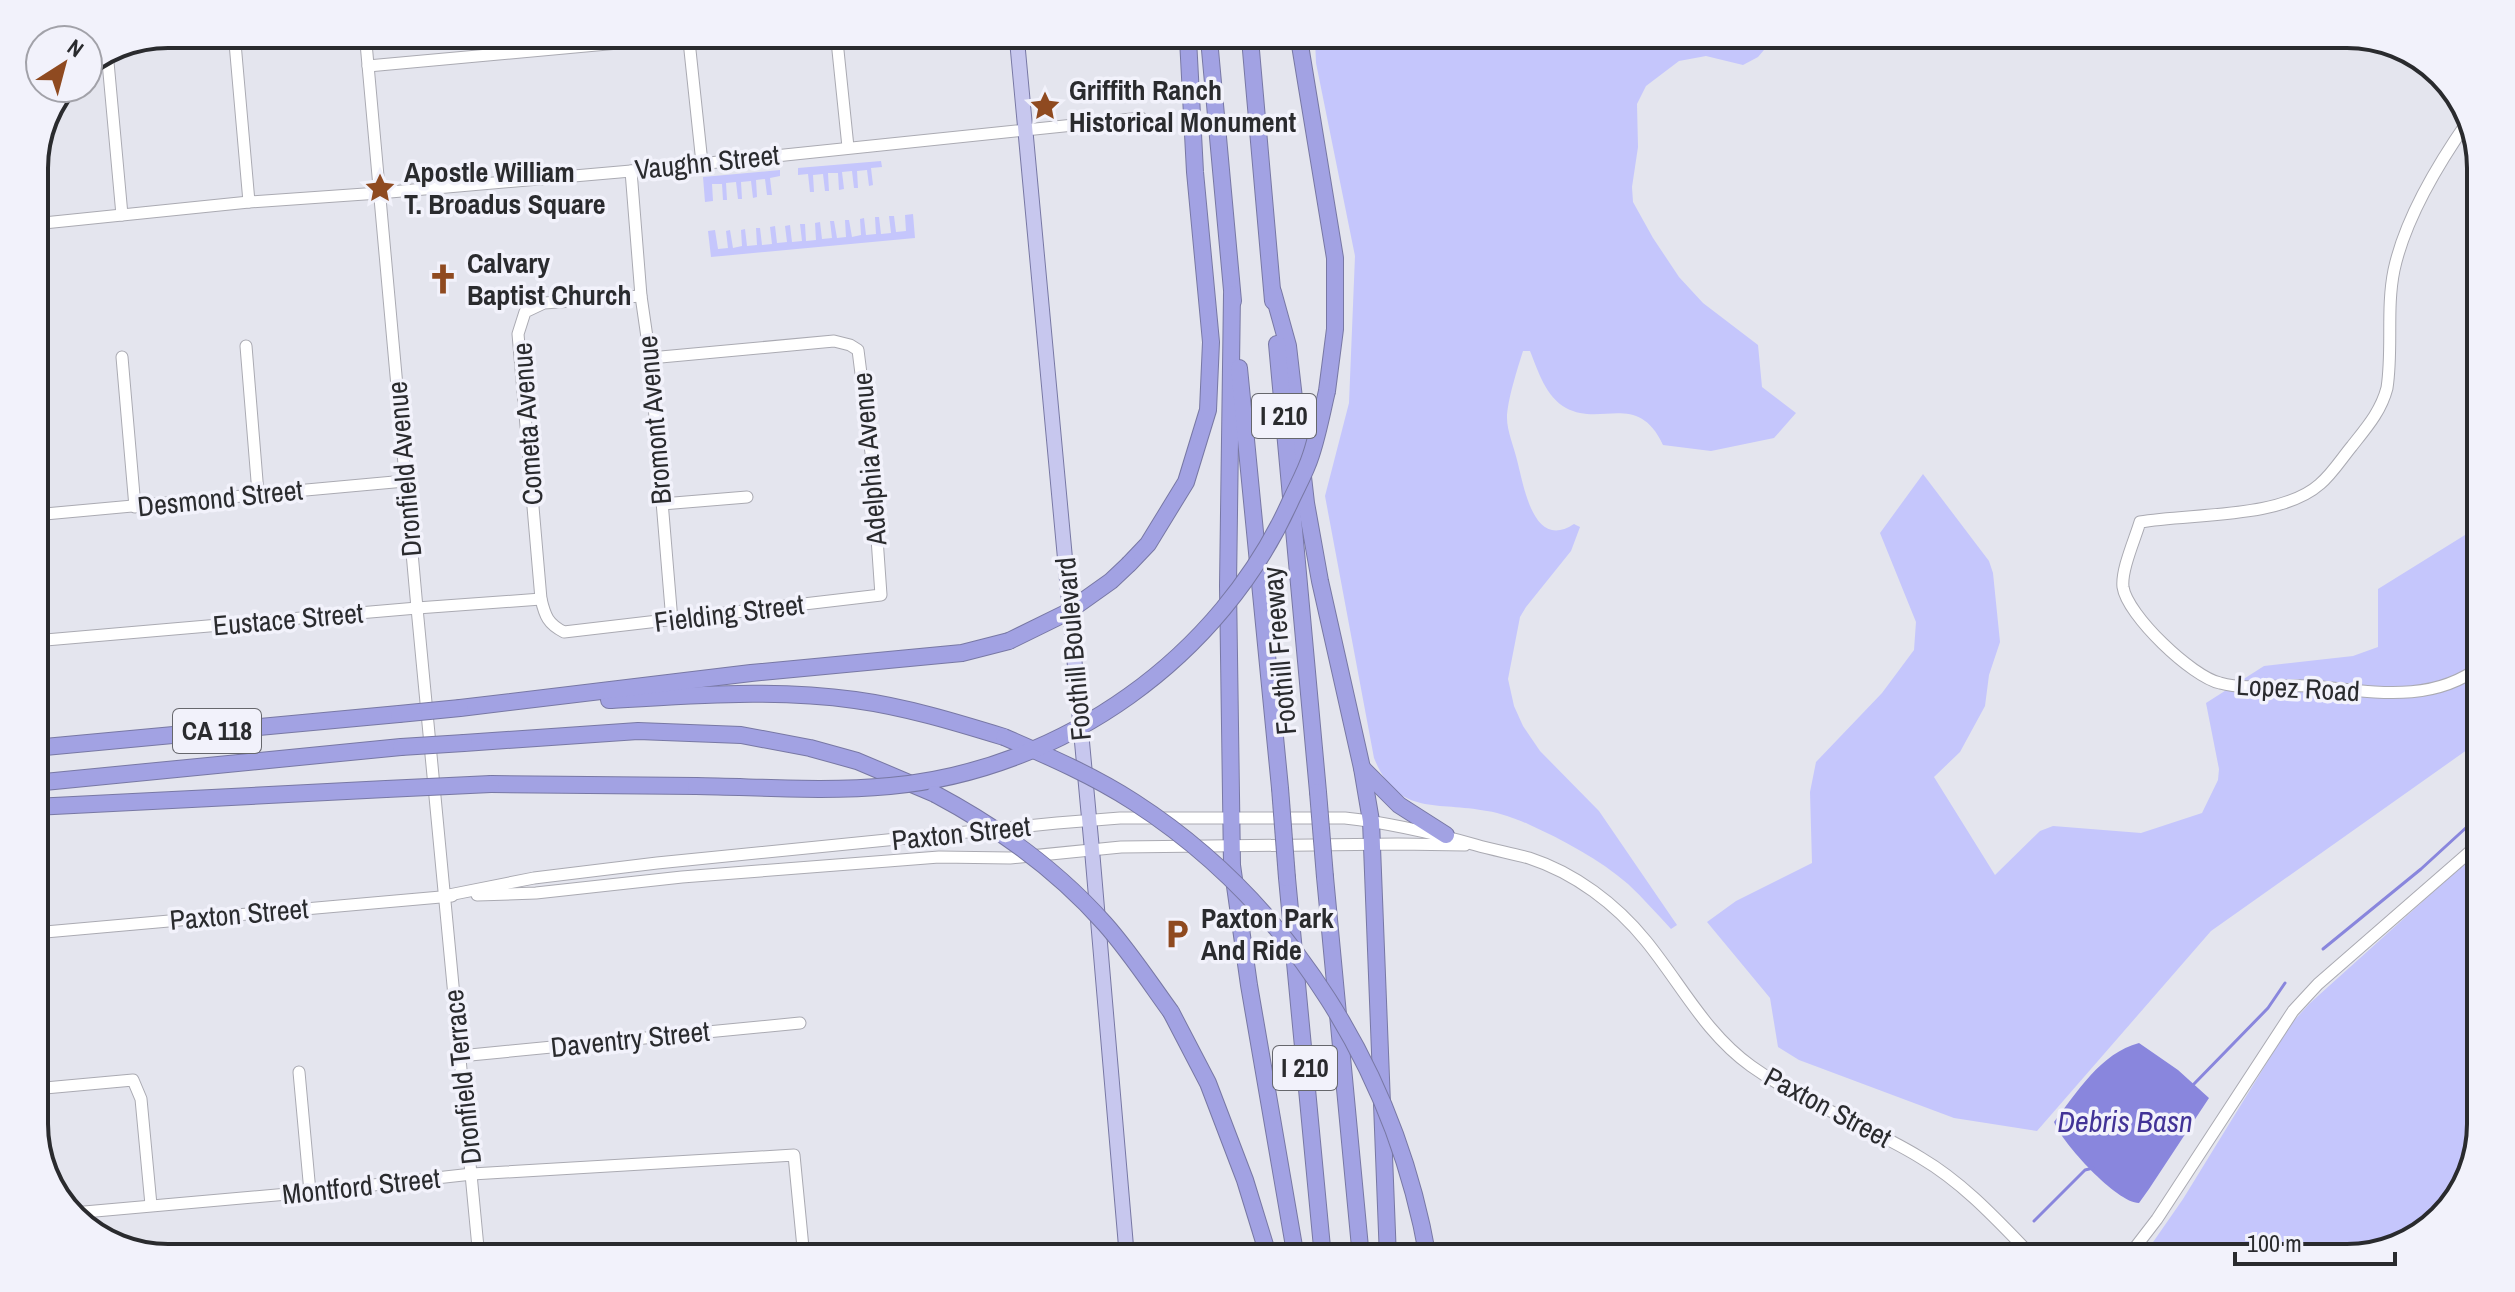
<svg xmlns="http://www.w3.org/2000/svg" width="2515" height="1292" viewBox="0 0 2515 1292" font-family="'Archivo Narrow',sans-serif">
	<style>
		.green { fill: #c5c6fc }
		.water { fill: #8986dd }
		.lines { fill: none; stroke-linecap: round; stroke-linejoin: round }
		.stream { stroke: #8986dd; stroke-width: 3 }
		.minor-casing { stroke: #aaaab2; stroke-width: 13 }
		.major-casing { stroke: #7878a4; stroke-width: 16 }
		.highway-casing { stroke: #7878a4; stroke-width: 18 }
		.minor { stroke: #fff; stroke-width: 11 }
		.major { stroke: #c7c7ee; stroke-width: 14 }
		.highway { stroke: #a2a2e3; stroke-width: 16 }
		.highway-bridge-casing { stroke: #7878a4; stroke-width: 18; stroke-linecap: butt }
		.highway-bridge { stroke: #a2a2e3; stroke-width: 16 }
		.labels { text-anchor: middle; stroke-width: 7; stroke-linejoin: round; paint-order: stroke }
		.shield { fill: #f2f2fb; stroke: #66676c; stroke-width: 2 }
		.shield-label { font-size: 26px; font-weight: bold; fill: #2a2b2e }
		.poi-label { font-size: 28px; font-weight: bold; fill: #2a2b2e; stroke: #f2f2fb; text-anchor: start }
		.street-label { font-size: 28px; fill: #2a2b2e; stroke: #f2f2fb }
		.water-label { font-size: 30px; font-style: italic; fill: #423397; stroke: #f2f2fb }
		.rim { fill: none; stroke: #2a2b2e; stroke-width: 4 }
	</style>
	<rect width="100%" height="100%" fill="#e4e5ee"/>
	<g class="green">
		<path d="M 1775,37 L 1758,57 L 1743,65 L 1706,56 L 1679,61 L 1646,86 L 1637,104 L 1638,147 L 1632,187 L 1633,202 L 1653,238 L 1679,277 L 1703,303 L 1758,345 L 1762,387 L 1796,413 L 1774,438 L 1711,451 L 1663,445 C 1638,391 1601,427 1566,408 C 1546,397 1538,371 1530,351 L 1523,351 C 1518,367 1507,401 1507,418 C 1507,431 1514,447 1517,460 C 1524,486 1533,551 1574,524 L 1580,527 L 1571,551 L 1526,607 L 1520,617 L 1508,679 L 1514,706 L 1523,726 L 1540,751 L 1599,811 L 1677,925 L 1671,929 C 1657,914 1643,898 1628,884 C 1599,859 1563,840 1528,824 C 1516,819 1501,813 1487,811 C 1436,801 1398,817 1374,758 L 1325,496 L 1349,403 L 1355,256 L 1316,63 L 1315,39 L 1371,38 L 1373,41 L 1375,38 Z"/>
		<path d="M 881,161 L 882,167 L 871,168 L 873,185 L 869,186 L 867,170 L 857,171 L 858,188 L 854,188 L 852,171 L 842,172 L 844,189 L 839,190 L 838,173 L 828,173 L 829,191 L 825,191 L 823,174 L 813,175 L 814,192 L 810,192 L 808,174 L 798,175 L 798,168 Z"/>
		<path d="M 780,170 L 780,176 L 770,178 L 772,195 L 767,195 L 765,179 L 756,180 L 757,197 L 753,198 L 751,181 L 741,182 L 742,199 L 738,199 L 736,182 L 726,183 L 727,200 L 723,200 L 722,184 L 712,184 L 713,201 L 705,202 L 703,177 Z"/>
		<path d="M 913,214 L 915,238 L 711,257 L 708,231 L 715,230 L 718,249 L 728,248 L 726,231 L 730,230 L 733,248 L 742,246 L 741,230 L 745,229 L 747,246 L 757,245 L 756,228 L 760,228 L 762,245 L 772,244 L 770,227 L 775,226 L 777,243 L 787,242 L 785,226 L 790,225 L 792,242 L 802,241 L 800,224 L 805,224 L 806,241 L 816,240 L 815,223 L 820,222 L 822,239 L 832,238 L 830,221 L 834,221 L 837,238 L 846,237 L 845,220 L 849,220 L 852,237 L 861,235 L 860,219 L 864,218 L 866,235 L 876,234 L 875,217 L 879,217 L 881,234 L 891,233 L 889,216 L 894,216 L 896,232 L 906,231 L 905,215 Z"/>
		<path d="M 2481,465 L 2481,740 L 2211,931 L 2037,1131 L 1954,1118 L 1799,1060 L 1778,1047 L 1770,998 L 1707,922 L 1736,901 L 1812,863 L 1810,792 L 1816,762 L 1882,693 L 1914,650 L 1916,622 L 1880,533 L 1923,474 L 1989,561 L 1993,573 L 2000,642 L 1989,675 L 1985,706 L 1960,752 L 1934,777 L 1995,875 L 2040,831 L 2053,826 L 2141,833 L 2202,813 L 2218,780 L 2219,769 L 2206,703 L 2264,666 L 2353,656 L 2378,647 L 2378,589 L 2465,535 Z"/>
		<path d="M 2481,849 L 2481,1124 L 2467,1184 L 2415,1240 L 2348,1258 L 2142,1258 L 2183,1199 L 2290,1025 L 2309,1004 Z"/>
	</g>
	<path class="water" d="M 2139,1043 L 2178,1070 L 2209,1098 L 2149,1189 L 2139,1203 C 2117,1203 2062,1143 2054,1122 C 2077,1092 2101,1053 2139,1043 Z"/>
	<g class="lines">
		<g class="stream">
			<path d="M 2323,949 L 2421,869 L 2481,814"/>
			<path d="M 2193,1085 L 2268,1008 L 2285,983"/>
			<path d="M 2034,1221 L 2085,1170 L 2093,1168"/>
			<path d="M 1998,1258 L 2004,1252"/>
		</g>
		<g class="minor-casing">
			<g id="minor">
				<path d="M 689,41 L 702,163"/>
				<path d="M 837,41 L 848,147"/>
				<path d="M 235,43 L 249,202"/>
				<path d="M 366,43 L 417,608 L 479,1258"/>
				<path d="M 107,51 L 122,215"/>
				<path d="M 368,66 L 629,42"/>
				<path d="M 2468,121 C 2438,164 2405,219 2394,270 C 2386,309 2393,349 2387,388 C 2381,411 2367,427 2352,446 C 2342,458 2332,474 2320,484 C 2281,519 2191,513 2140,522 C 2135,539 2121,570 2123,587 C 2127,615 2192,677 2220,683 C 2249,691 2280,684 2311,686 C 2370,691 2430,705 2481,666"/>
				<path d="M 631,171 L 641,296 L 650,358 L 672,621"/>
				<path d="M 34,224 L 249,202 L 379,193 L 631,171 L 1141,118"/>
				<path d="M 641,296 L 544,303 L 525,312 L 518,334 L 541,599 C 545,616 548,624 564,632 L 881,595 L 871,453 L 858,350 L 850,345 L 834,341 L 650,358"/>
				<path d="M 246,346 L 258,493"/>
				<path d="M 122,357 L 135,507"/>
				<path d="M 662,504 L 747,497"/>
				<path d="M 34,515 L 405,481"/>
				<path d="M 34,641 L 417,608 L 541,599"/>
				<path d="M 477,895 L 536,893 L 682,877 L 888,861 L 939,857 L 1010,858 L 1121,847 L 1398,844 L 1465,845"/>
				<path d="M 444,896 L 534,878 L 657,863 L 1057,823 L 1120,818 L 1345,818 C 1390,823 1433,833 1476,845 C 1493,850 1511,853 1529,858 C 1575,873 1616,904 1646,941 C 1681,984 1705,1033 1751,1066 C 1804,1104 1866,1124 1921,1158 C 1965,1184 1999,1222 2034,1258"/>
				<path d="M 34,933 L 452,896"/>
				<path d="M 460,1056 L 800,1023"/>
				<path d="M 299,1072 L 310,1192"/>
				<path d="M 34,1089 L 133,1080 L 141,1099 L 151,1205"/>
				<path d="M 73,1213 L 310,1192 L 472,1174 L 794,1155 L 804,1258"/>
				<path d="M 2127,1258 L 2157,1219 L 2293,1011 L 2318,984 L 2481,842"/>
			</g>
		</g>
		<g class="major-casing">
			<path id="major" d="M 1017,40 L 1092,850 L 1127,1258"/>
		</g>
		<g class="highway-casing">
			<g id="highway">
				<path d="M 1209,39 L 1233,301"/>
				<path d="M 1250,39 L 1273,301"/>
				<path d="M 1299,39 L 1335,258 L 1335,329 L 1327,391"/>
				<path d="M 1273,292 L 1288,346 L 1306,503 L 1320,581 L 1362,768 L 1371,821 L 1388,1258"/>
				<path d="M 1232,294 L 1228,586 L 1232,865 L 1249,985 L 1296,1258"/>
				<path d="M 1277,344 L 1318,792"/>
				<path d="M 1239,368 L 1280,788"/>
				<path d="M 1129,564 L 1148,544 L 1186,482 L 1208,410 L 1211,342 L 1195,172 L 1188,39"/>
				<path d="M 609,700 C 691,695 773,689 855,700 C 906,707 955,722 1004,737"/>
				<path d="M 460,708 L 751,673 L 962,653 L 1009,641"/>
				<path d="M 464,743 L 638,731 L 741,735 L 810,748 L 857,761 L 935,794"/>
				<path d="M 34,748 L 399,714"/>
				<path d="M 1362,768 L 1399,805 L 1446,835"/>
				<path d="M 34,783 L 401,747"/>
				<path d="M 491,784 L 696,786"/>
				<path d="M 34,807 L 386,789"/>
				<path d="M 1325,877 L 1361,1258"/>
				<path d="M 1287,878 L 1323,1258"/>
				<path d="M 1171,1012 L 1208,1083 L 1245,1180 L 1269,1258"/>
			</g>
		</g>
		<use href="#minor" class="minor"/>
		<use href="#major" class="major"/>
		<use href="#highway" class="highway"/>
		<g class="highway-bridge-casing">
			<g id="highway-bridge">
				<path d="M 1009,641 L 1066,613 L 1111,581 L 1129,564"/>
				<path d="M 399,714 L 460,708"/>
				<path d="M 1004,737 C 1048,756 1094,776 1134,802 C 1292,904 1396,1074 1428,1258"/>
				<path d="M 401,747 L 464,743"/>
				<path d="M 696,786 C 761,787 826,792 890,786 C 1063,770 1221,657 1291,500 C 1298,485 1306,471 1311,455 C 1318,434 1322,412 1327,391"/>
				<path d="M 1280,788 L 1287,878"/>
				<path d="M 386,789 L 491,784"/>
				<path d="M 1318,792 L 1325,877"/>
				<path d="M 935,794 C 999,828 1056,869 1105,924 C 1129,951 1150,983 1171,1012"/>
			</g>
		</g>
		<use href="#highway-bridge" class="highway-bridge"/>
	</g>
	<defs>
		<g id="sight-bare" transform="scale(2.4)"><path d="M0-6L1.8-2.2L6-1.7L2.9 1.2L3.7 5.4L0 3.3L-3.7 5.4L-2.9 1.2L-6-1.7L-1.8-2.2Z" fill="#8f4a20" stroke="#f2f2fb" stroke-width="2.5" paint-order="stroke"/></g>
		<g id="church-bare" transform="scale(2.4)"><path d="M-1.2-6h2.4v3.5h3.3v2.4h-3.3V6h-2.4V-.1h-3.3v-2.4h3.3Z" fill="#8f4a20" stroke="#f2f2fb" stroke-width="2.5" paint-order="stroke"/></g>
		<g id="parking-bare" transform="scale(2.4)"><path d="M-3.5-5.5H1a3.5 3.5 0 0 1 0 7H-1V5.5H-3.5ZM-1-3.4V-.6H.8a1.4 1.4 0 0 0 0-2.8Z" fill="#8f4a20" stroke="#f2f2fb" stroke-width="2.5" paint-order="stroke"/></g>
	</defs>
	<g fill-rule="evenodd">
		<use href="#sight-bare" x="1045" y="106"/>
		<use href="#sight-bare" x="380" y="188"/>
		<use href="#church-bare" x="443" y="279"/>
		<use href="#parking-bare" x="1177" y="934"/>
	</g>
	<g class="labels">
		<g class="shield">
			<rect x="1252" y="394" width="64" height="44" rx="6"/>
			<rect x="173" y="709" width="88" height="44" rx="6"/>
			<rect x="1273" y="1046" width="64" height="44" rx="6"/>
		</g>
		<g class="shield-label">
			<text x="1284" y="425">I 210</text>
			<text x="217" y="740">CA 118</text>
			<text x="1305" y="1077">I 210</text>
		</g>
		<g class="poi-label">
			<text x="1069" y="100">Griffith Ranch<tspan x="1069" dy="32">Historical Monument</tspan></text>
			<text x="404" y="182">Apostle William<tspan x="404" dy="32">T. Broadus Square</tspan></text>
			<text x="467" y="273">Calvary<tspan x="467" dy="32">Baptist Church</tspan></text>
			<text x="1201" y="928">Paxton Park<tspan x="1201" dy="32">And Ride</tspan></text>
		</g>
		<g class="street-label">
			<text transform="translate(707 162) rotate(-6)" y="10">Vaughn Street</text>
			<text transform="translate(654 420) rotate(-95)" y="10">Bromont Avenue</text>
			<text transform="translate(527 424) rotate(-94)" y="10">Cometa Avenue</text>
			<text transform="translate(869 459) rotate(-95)" y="10">Adelphia Avenue</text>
			<text transform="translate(404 469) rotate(-95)" y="10">Dronfield Avenue</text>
			<text transform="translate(220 498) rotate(-6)" y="10">Desmond Street</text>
			<text transform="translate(729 613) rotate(-7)" y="10">Fielding Street</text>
			<text transform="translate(288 619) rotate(-5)" y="10">Eustace Street</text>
			<text transform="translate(1073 649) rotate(-95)" y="10">Foothill Boulevard</text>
			<text transform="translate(1279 651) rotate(-95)" y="10">Foothill Freeway</text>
			<text transform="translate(2298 688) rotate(3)" y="10">Lopez Road</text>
			<text transform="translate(961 833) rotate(-6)" y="10">Paxton Street</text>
			<text transform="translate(239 914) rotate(-5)" y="10">Paxton Street</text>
			<text transform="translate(630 1039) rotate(-6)" y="10">Daventry Street</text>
			<text transform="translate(462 1077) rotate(-96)" y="10">Dronfield Terrace</text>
			<text transform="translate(1828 1107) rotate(28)" y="10">Paxton Street</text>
			<text transform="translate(361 1186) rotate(-6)" y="10">Montford Street</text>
		</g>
		<g class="water-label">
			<text x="2125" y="1132">Debris Basn</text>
		</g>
	</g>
	<path d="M0 0H2515V1292H0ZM168 48H2347A120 120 0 0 1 2467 168V1124A120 120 0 0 1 2347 1244H168A120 120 0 0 1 48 1124V168A120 120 0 0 1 168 48Z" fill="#f2f2fb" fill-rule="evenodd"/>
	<path class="rim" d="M168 48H2347A120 120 0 0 1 2467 168V1124A120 120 0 0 1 2347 1244H168A120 120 0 0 1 48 1124V168A120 120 0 0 1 168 48Z"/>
	<g transform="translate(64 64) rotate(36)"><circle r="38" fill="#f2f2fb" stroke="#a2a2a9" stroke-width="2"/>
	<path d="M0-6L14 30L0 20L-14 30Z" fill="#8f4a20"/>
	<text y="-12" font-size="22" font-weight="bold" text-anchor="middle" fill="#2a2b2e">N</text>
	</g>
	<path d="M2235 1252v12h160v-12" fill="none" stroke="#2a2b2e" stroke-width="4"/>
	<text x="2247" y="1252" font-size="24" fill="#2a2b2e" stroke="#f2f2fb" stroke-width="6" paint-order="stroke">100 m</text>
</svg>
